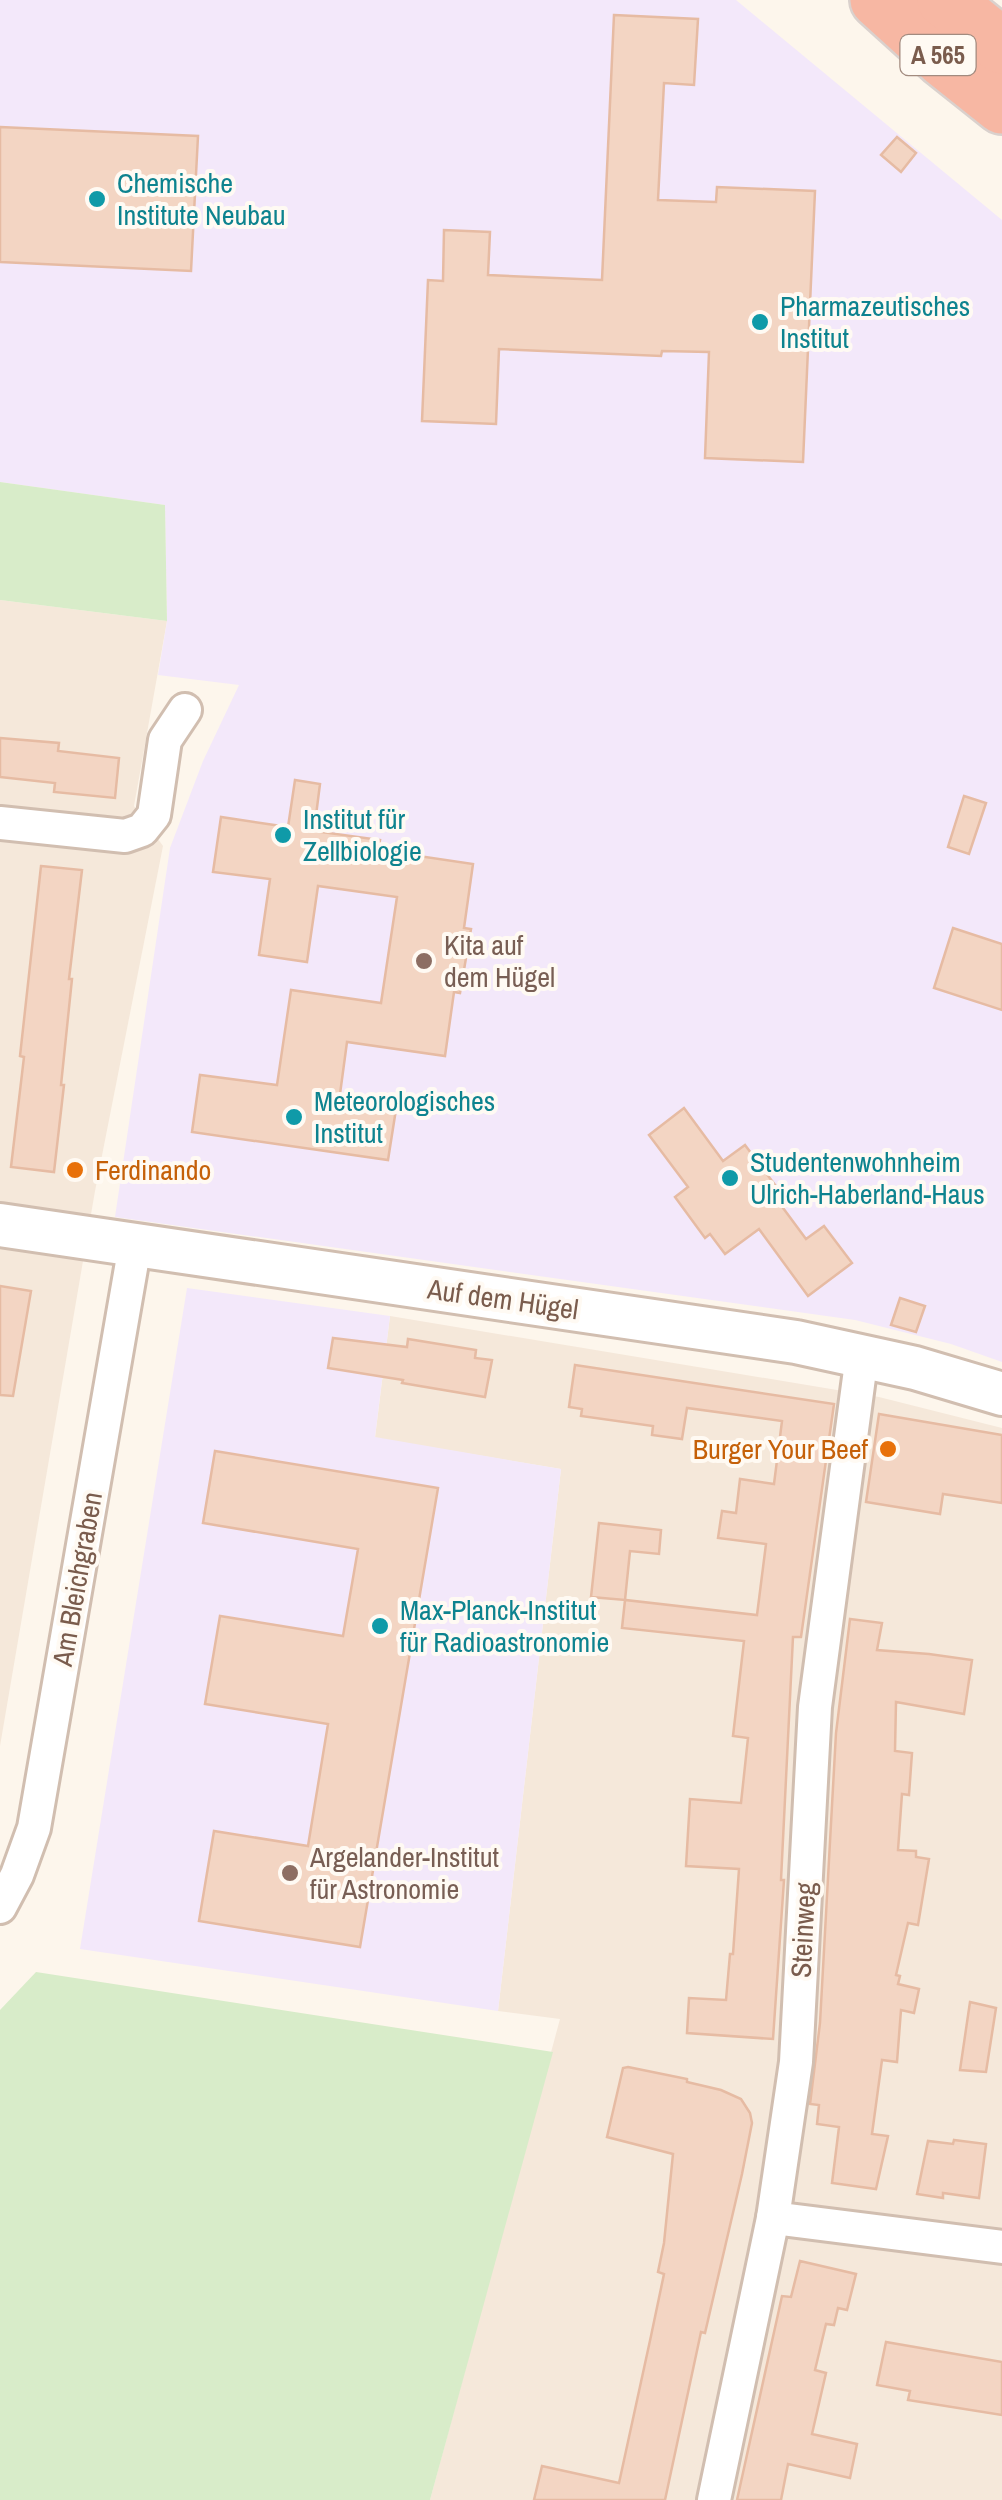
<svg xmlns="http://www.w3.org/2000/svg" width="1002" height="2500" viewBox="0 0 1002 2500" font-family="'Archivo Narrow',sans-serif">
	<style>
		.residential { fill: #f5e8da }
		.education { fill: #f3e8fa }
		.green { fill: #d8ecc9 }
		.building { fill: #f3d5c3; stroke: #e6bba3; stroke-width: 2.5 }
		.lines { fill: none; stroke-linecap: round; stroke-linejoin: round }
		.minor-casing { stroke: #d1beb0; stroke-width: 38 }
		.tertiary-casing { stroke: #d1beb0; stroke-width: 48 }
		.motorway-casing { stroke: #dad1cd; stroke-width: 60 }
		.minor { stroke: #fff; stroke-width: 32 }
		.tertiary { stroke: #fff; stroke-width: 42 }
		.motorway { stroke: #f7b7a3; stroke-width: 55 }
		.culture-dot { fill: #0f9aa8; stroke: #fffaf3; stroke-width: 4 }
		.education-dot { fill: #8d6e63; stroke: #fffaf3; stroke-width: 4 }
		.food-dot { fill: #e8710a; stroke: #fffaf3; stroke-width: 4 }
		.labels { text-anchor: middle; stroke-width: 8; stroke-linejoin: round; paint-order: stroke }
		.shield { fill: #fffaf3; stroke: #a28b7f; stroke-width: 2.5 }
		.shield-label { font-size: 25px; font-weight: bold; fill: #7a5c4d }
		.culture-label { font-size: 28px; fill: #0d838f; stroke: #fffaf3; text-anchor: start }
		.education-label { font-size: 28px; fill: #785e54; stroke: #fffaf3; text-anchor: start }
		.food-label { font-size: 28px; fill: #c56008; stroke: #fffaf3; text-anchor: start }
		.street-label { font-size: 28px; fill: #7a5c4d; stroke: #fffaf3 }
	</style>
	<rect width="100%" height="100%" fill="#fdf6ec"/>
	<g class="residential">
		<path d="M 0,600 L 167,621 L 134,806 L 163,846 L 95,1191 L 0,1746 Z"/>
		<path d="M 390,1316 L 879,1397 L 1002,1428 L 1002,2500 L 430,2500 L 560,2019 L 498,2011 L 561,1469 L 375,1438 Z"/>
	</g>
	<g class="education">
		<path d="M 0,0 L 736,0 L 1002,220 L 1002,1362 L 951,1344 L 855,1320 L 115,1217 L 170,848 L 203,761 L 239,685 L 158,675 L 167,621 L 165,505 L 0,482 Z"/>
		<path d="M 187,1288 L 390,1316 L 375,1437 L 561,1469 L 498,2011 L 80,1949 Z"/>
	</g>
	<g class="green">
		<path d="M 0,482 L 165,505 L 167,621 L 0,600 Z"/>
		<path d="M 36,1972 L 553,2052 L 430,2500 L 0,2500 L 0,2010 Z"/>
	</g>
	<g class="building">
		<path d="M 614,15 L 698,19 L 694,85 L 664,83 L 658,200 L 716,202 L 717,187 L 815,191 L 803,462 L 705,458 L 709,352 L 662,351 L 661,356 L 499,349 L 496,424 L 422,421 L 428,280 L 443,281 L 444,230 L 490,232 L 488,275 L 602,280 Z"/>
		<path d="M 0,127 L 198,136 L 191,271 L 0,262 Z"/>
		<path d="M 897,137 L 916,153 L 901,172 L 881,155 Z"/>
		<path d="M 0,738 L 59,743 L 58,751 L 119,758 L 115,798 L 54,792 L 55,783 L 0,777 Z"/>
		<path d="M 295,780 L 320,784 L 314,831 L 380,840 L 378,850 L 473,864 L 464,928 L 471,929 L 460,993 L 454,992 L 445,1056 L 347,1042 L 340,1094 L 397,1103 L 388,1160 L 192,1132 L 200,1075 L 277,1085 L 291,990 L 381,1003 L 397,897 L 318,886 L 307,962 L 259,955 L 270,879 L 213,872 L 221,817 L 288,827 Z"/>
		<path d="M 964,796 L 986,803 L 969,854 L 948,847 Z"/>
		<path d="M 41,866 L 82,870 L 69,979 L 72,979 L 61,1085 L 64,1085 L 54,1172 L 11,1167 L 24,1057 L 20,1056 Z"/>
		<path d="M 953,928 L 1002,944 L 1002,1010 L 934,988 Z"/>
		<path d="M 684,1108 L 723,1161 L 745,1145 L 775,1185 L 769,1189 L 806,1239 L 824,1226 L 852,1263 L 808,1296 L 759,1229 L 725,1254 L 710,1234 L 705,1238 L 675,1197 L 688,1187 L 649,1135 Z"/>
		<path d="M 0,1286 L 31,1291 L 13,1396 L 0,1395 Z"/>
		<path d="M 900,1298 L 925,1306 L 916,1332 L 891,1325 Z"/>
		<path d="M 333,1338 L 407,1347 L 408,1339 L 476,1350 L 475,1358 L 492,1360 L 485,1397 L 402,1383 L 403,1380 L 328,1368 Z"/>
		<path d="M 575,1365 L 834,1404 L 801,1637 L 793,1637 L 781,1880 L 784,1880 L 773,2039 L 687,2033 L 689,1998 L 726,2000 L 730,1954 L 733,1954 L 739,1869 L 686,1866 L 690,1799 L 741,1803 L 748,1738 L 733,1736 L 744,1641 L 622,1628 L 625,1600 L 757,1615 L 766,1544 L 718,1538 L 722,1511 L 736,1513 L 740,1479 L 774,1484 L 782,1421 L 687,1408 L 682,1439 L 652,1435 L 653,1426 L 581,1416 L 582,1409 L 569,1407 Z"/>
		<path d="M 879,1414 L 1002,1435 L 1002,1503 L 943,1494 L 940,1514 L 866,1502 Z"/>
		<path d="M 215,1451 L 438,1488 L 360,1947 L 199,1921 L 214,1831 L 308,1846 L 328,1724 L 205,1704 L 220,1616 L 343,1636 L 358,1549 L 203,1523 Z"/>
		<path d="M 599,1523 L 661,1530 L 659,1554 L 630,1551 L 625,1600 L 591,1597 Z"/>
		<path d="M 850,1619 L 882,1623 L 877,1650 L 929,1654 L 972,1660 L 964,1714 L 896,1702 L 895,1751 L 912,1753 L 909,1795 L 902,1794 L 898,1850 L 916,1851 L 916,1857 L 929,1859 L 918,1925 L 908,1923 L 896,1975 L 900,1976 L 898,1984 L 919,1989 L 914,2013 L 901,2010 L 897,2062 L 882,2060 L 872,2134 L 888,2136 L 876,2189 L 832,2183 L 839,2127 L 817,2124 L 819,2105 L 810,2104 L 820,2023 L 836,1733 Z"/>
		<path d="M 970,2002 L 996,2008 L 986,2072 L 960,2070 Z"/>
		<path d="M 628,2067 L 687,2079 L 687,2082 L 721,2090 L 741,2099 L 750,2113 L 752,2123 L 742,2174 L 705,2333 L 701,2332 L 665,2500 L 534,2500 L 542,2466 L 619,2483 L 651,2336 L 664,2274 L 658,2272 L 664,2243 L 673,2154 L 607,2137 L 623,2068 Z"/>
		<path d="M 954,2140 L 986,2144 L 979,2198 L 943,2193 L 943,2198 L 917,2194 L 928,2141 L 953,2144 Z"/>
		<path d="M 800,2261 L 856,2274 L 847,2310 L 838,2308 L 834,2325 L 826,2324 L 815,2370 L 826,2373 L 812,2434 L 857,2444 L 850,2478 L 788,2464 L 781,2500 L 737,2500 L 782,2296 L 791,2297 Z"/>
		<path d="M 886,2342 L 1002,2362 L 1002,2415 L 908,2400 L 910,2391 L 877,2385 Z"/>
	</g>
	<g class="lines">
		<g class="minor-casing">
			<g id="minor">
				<path d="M 0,823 L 125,836 L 142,830 L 154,815 L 165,740 L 185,710"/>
				<path d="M 0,1907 L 17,1875 L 34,1828 L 135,1245"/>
				<path d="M 773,2218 L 1002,2247"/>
				<path d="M 714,2500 L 773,2218 L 796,2062 L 815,1707 L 862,1355"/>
			</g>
		</g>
		<g class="tertiary-casing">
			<path id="tertiary" d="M 0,1225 L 796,1342 L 915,1368 L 1002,1394"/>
		</g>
		<g class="motorway-casing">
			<g id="motorway">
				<path d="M 878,0 L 943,59 L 1002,106"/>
				<path d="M 945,0 L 1002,46"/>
			</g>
		</g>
		<use href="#minor" class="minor"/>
		<use href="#tertiary" class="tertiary"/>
		<use href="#motorway" class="motorway"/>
	</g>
	<g class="culture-dot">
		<circle cx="97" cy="199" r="10"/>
		<circle cx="760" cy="322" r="10"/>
		<circle cx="283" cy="835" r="10"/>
		<circle cx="294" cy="1117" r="10"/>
		<circle cx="730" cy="1178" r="10"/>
		<circle cx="380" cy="1626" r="10"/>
	</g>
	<g class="education-dot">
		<circle cx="424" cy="961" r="10"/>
		<circle cx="290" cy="1873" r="10"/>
	</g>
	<g class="food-dot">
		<circle cx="75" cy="1170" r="10"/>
		<circle cx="888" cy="1449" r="10"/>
	</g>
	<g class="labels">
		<rect class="shield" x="900.5" y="35" width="75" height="40" rx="8"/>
		<g class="shield-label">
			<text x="938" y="64">A 565</text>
		</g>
		<g class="culture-label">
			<text x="117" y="193">Chemische<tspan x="117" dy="32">Institute Neubau</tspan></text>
			<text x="780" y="316">Pharmazeutisches<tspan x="780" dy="32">Institut</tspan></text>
			<text x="303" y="829">Institut für<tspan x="303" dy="32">Zellbiologie</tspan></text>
			<text x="314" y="1111">Meteorologisches<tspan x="314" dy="32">Institut</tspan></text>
			<text x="750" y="1172">Studentenwohnheim<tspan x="750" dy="32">Ulrich-Haberland-Haus</tspan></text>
			<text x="400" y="1620">Max-Planck-Institut<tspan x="400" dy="32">für Radioastronomie</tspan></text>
		</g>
		<g class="education-label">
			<text x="444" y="955">Kita auf<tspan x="444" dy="32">dem Hügel</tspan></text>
			<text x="310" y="1867">Argelander-Institut<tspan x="310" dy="32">für Astronomie</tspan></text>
		</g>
		<g class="food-label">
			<text x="95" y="1180">Ferdinando</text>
			<text x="868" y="1459" text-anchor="end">Burger Your Beef</text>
		</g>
		<g class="street-label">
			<text transform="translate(503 1299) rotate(8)" y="10">Auf dem Hügel</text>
			<text transform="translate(77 1579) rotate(-80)" y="10">Am Bleichgraben</text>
			<text transform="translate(803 1930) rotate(-87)" y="10">Steinweg</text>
		</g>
	</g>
</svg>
